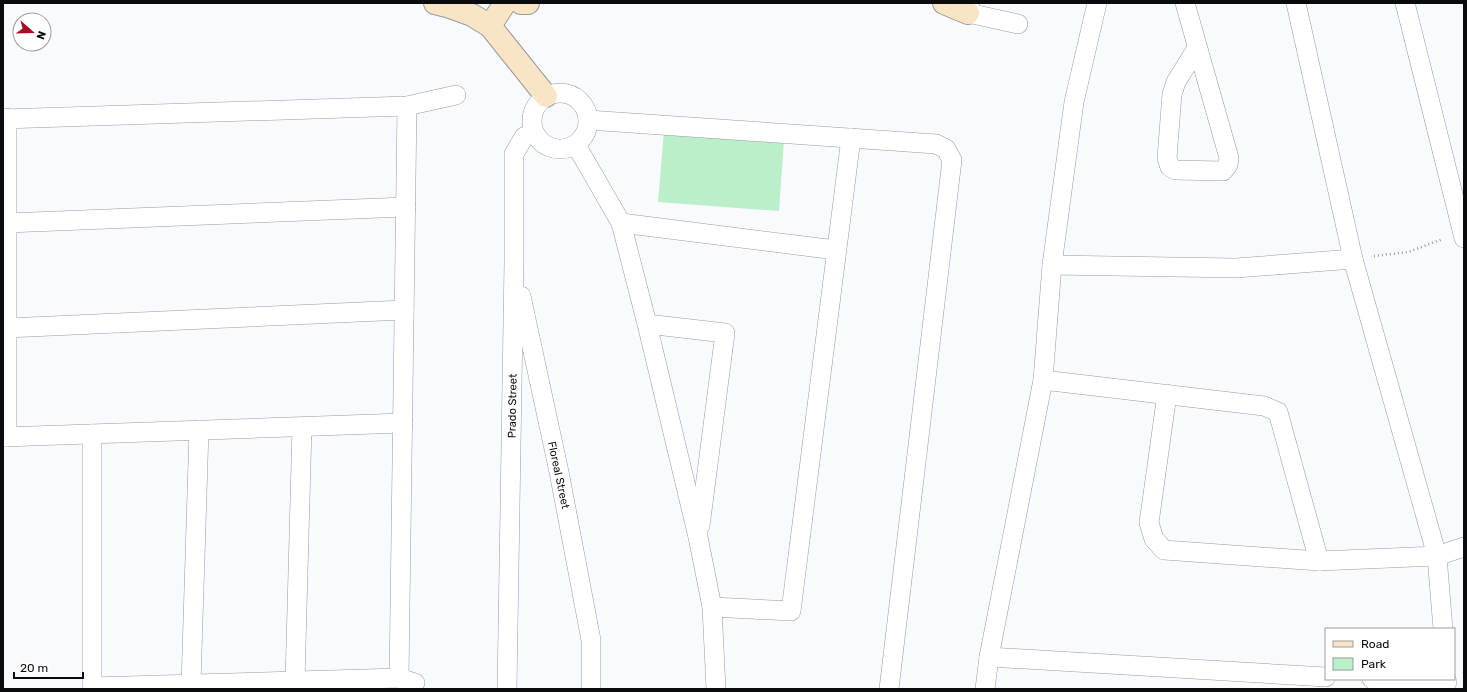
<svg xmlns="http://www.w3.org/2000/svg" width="1467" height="692" viewBox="0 0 1467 692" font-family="Rubik,sans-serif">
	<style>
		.green { fill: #baefca }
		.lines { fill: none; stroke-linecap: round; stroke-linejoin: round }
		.street-casing { stroke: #969aa1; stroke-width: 20 }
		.secondary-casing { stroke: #969aa1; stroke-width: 24 }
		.path { stroke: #9a9b9f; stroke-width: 2.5; stroke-dasharray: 1 3; stroke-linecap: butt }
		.street { stroke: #fff; stroke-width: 19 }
		.secondary { stroke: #fae4c6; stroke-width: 22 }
		.labels { text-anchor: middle; stroke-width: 3; stroke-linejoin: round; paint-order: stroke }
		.street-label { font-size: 11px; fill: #0a0b0e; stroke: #fff }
	</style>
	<rect width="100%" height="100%" fill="#f9fafe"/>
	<path class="green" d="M 664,131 L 784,140 L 779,211 L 658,202 Z"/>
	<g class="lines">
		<g class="street-casing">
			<g id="street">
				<path d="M 970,3 L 968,13 L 1018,24"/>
				<path d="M 1185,3 L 1229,158 L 1228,165 L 1223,171 L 1175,170 L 1170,167 L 1167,158 L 1172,94 L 1176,82 L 1197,48"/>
				<path d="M 1296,3 L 1353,259 L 1437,556 L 1443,629"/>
				<path d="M 1405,3 L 1464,238"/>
				<circle cx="560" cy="121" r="28"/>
				<path d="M 7,118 L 7,437"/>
				<path d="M 3,119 L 407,106 L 456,95"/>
				<path d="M 588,120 L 936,144 L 946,149 L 952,160 L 889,689"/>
				<path d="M 576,145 L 621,223 L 647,324 L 698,537 L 712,607 L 716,689"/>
				<path d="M 7,223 L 406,207"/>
				<path d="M 621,223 L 836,250"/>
				<path d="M 1052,265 L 1236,268 L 1353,259"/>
				<path d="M 521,296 L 559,472 L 591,640 L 591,689"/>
				<path d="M 647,324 L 725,333 L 700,526"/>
				<path d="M 7,328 L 404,310"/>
				<path d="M 1043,380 L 1264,406 L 1278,412 L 1319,561"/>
				<path d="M 1167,394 L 1149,523 L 1154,539 L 1164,550 L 1319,561 L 1437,556 L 1464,547"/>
				<path d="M 92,434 L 92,687 L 399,678 L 415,683"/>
				<path d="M 3,437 L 403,423"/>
				<path d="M 712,607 L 791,611 L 851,138"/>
				<path d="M 989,657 L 1326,677"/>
				<path d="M 399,678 L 407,106"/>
				<path d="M 1372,679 L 1447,682"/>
				<path d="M 295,681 L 302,427"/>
				<path d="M 191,684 L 199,430"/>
				<path d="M 507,689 L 514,263 L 514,154 L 524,137 L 533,132"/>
				<path d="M 985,689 L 989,657 L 1043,380 L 1052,265 L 1074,102 L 1097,3"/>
			</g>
		</g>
		<g class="secondary-casing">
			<g id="secondary">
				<path d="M 435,3 L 447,6 L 472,15 L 490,26 L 546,96"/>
				<path d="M 521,3 L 528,3"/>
				<path d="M 944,3 L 968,13"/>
				<path d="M 490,26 L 505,3"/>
			</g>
		</g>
		<path class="path" d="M 1374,256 L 1408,252 L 1443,239"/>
		<use href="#street" class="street"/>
		<use href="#secondary" class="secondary"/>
	</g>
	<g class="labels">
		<g class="street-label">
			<text transform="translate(512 406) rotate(-89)" y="4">Prado Street</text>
			<text transform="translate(559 475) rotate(78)" y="4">Floreal Street</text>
		</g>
	</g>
	<rect width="1467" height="692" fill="none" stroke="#0a0b0e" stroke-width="8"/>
	<rect x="1325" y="628" width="130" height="52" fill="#ffffff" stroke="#9d9d9f"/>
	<rect x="1333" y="641" width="20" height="6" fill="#fae4c6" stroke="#9d9d9f"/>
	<text x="1361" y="648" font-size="12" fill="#0a0b0e">Road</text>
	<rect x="1333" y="658" width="20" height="12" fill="#baefca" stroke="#9d9d9f"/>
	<text x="1361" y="668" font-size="12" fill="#0a0b0e">Park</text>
	<g transform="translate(32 32) rotate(110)"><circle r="19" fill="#ffffff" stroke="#9d9d9f"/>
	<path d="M0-3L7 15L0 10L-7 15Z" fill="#a60d24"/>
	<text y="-6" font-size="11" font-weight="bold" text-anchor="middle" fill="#0a0b0e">N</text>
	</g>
	<path d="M14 672v6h69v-6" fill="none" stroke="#0a0b0e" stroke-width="2"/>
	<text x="20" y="672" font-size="12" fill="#0a0b0e" stroke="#ffffff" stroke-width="3" paint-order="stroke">20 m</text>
</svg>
